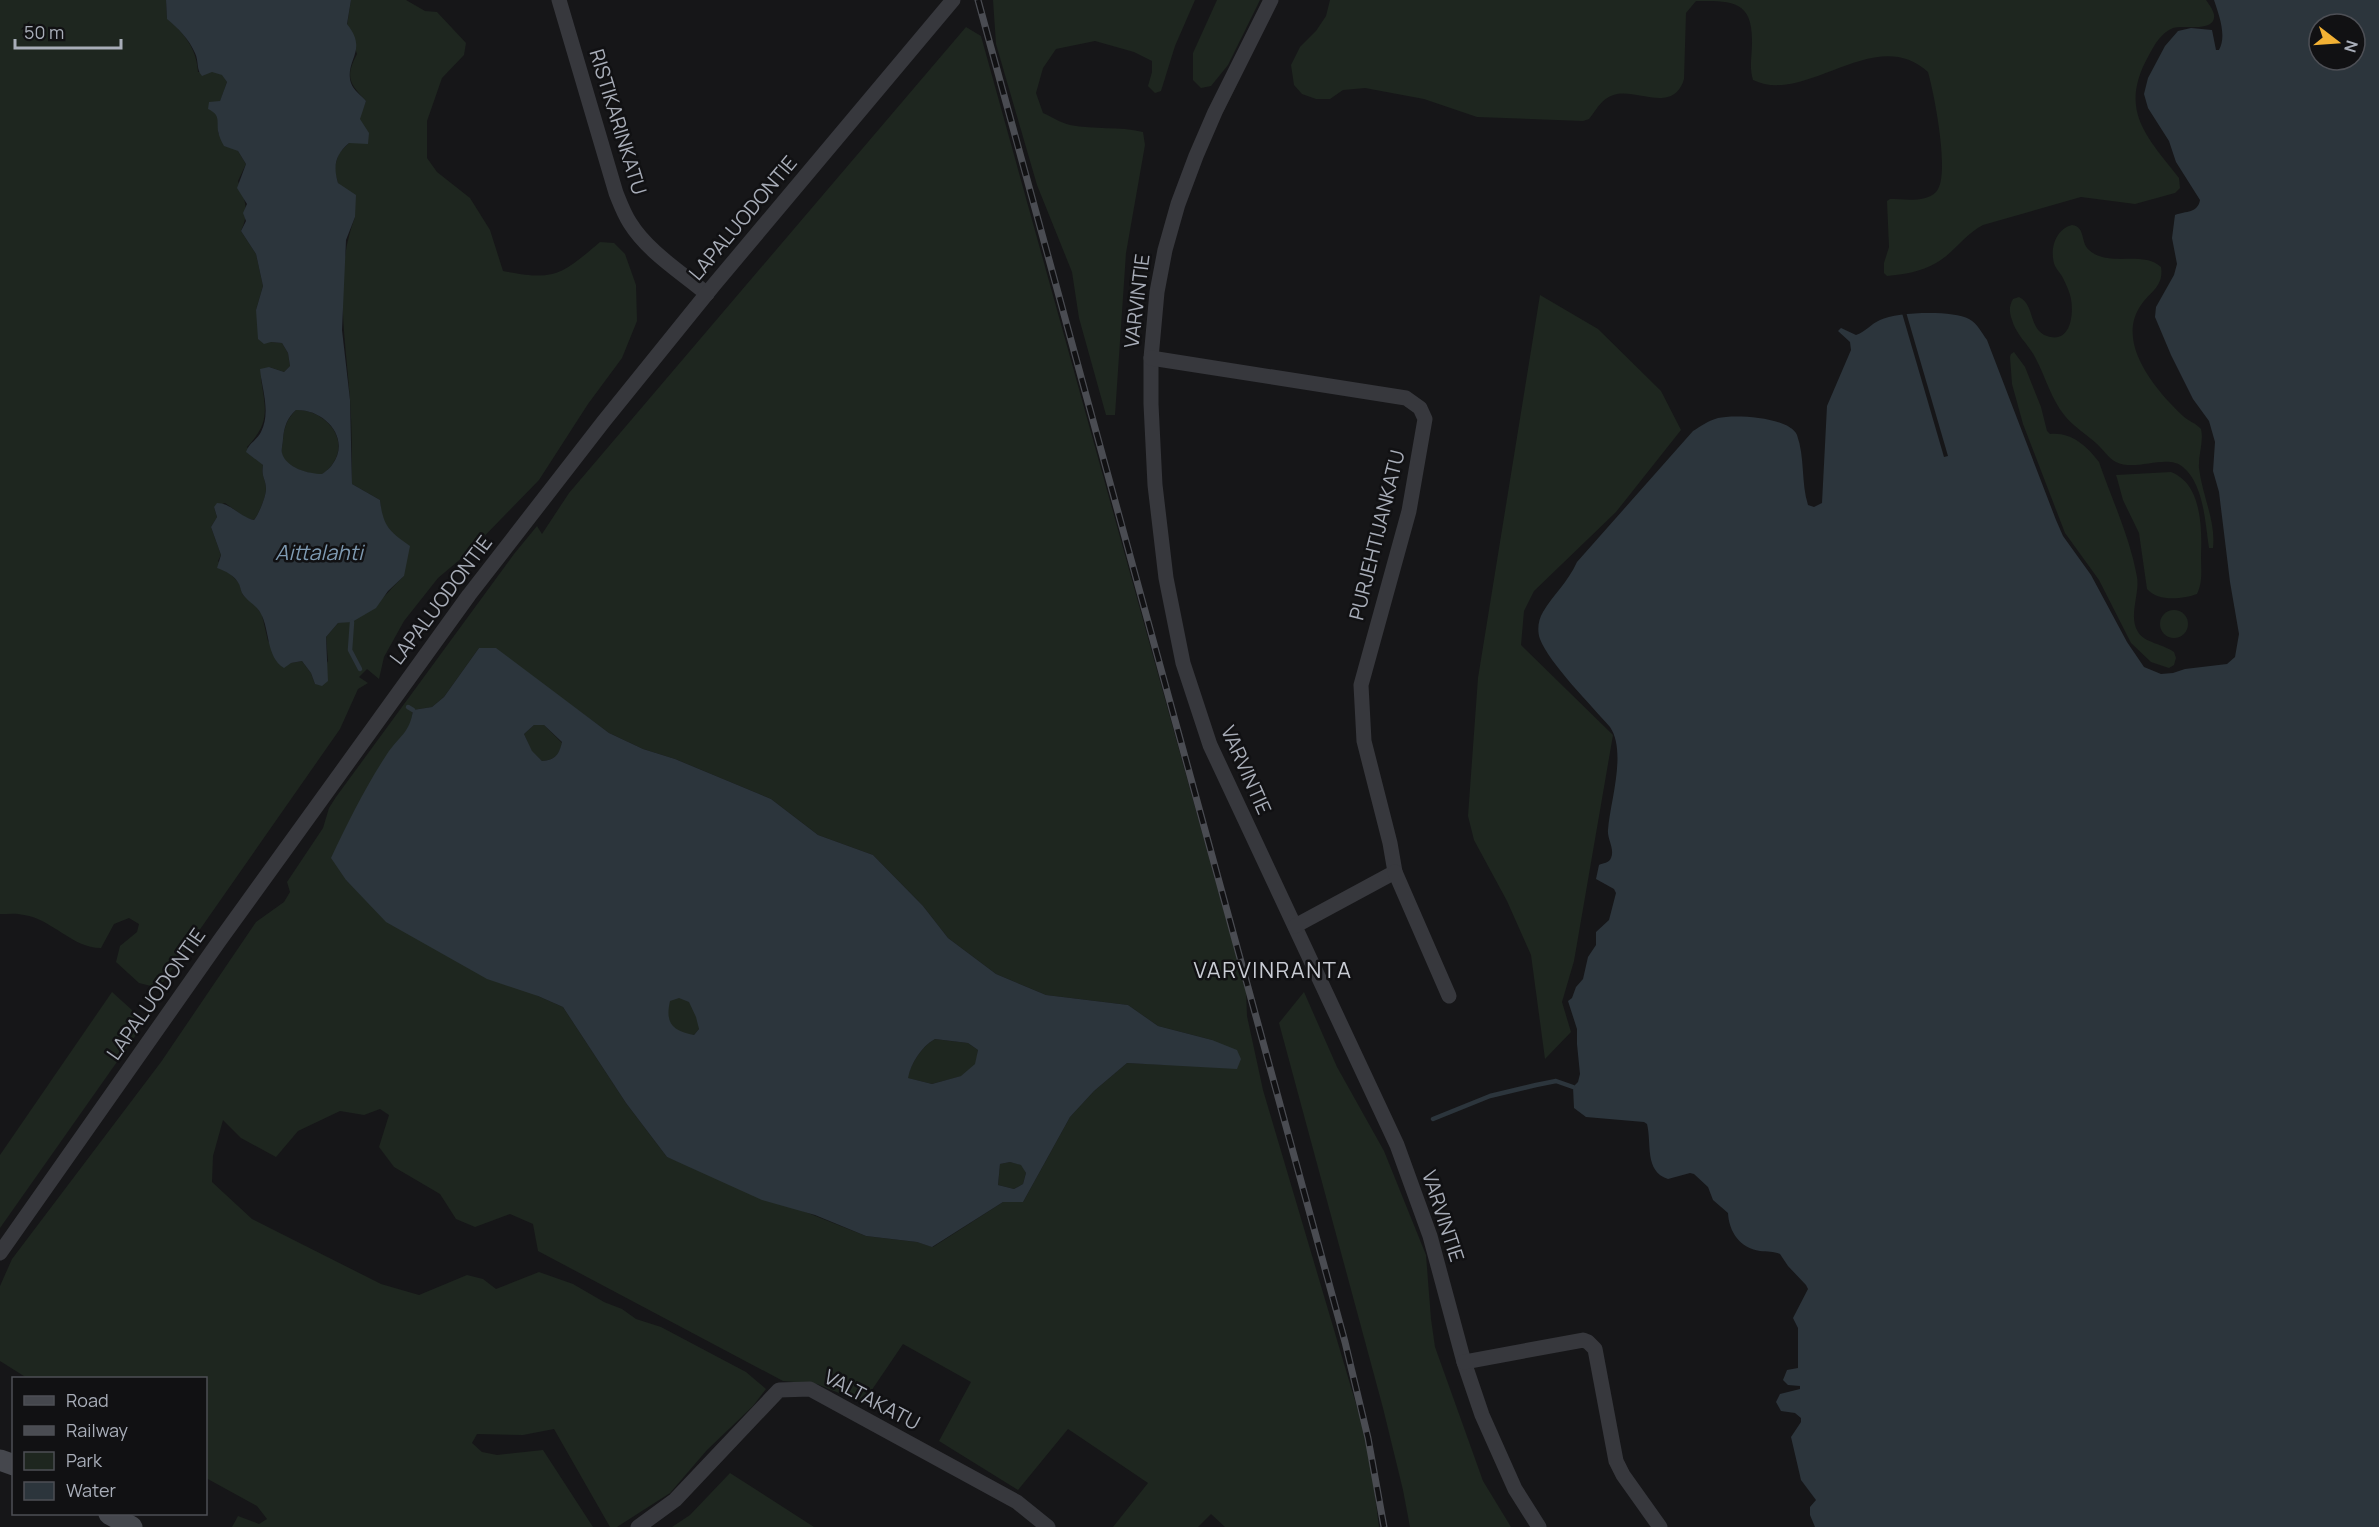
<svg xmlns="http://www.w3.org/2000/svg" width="2379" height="1527" viewBox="0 0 2379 1527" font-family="Manrope,sans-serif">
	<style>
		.green { fill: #1e261f; fill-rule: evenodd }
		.water { fill: #2c353c; fill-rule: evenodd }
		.pier { fill: #161618 }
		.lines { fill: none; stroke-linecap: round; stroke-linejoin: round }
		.stream { stroke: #2c353c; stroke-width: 4.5 }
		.street { stroke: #37383d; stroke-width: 15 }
		.secondary { stroke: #45474d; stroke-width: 21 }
		.rail-casing { stroke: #4a4c52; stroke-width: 7 }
		.rail { stroke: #111113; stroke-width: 4.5; stroke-dasharray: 14; stroke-linecap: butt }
		.labels { text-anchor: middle; stroke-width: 5; stroke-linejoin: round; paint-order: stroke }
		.street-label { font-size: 20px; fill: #a8adb8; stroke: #111113 }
		.water-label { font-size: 21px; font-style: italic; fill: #7f9bb3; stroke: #111113 }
		.quarter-label { font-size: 22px; letter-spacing: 1.5px; fill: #c9ccd4; stroke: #111113 }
	</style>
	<rect width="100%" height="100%" fill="#161618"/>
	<g class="green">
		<path d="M 0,0 L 166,0 L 167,18 C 184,33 197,49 198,72 L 212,71 L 223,75 L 227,82 L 216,113 L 219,118 L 218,133 L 238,151 L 246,164 L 238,181 C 245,200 250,212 241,231 L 256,254 L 263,286 L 256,310 L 271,342 L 282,343 L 288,353 L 290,366 L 284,372 L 269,367 L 261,379 C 266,410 270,423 247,447 L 263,465 C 261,478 266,479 266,489 C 266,496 259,514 254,520 L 246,518 L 225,503 L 214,507 L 217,517 L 211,527 L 221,555 L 218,561 L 239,583 L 243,595 L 256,606 L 262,615 L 268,641 L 291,663 L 302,661 L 311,673 L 315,684 L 328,661 L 326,637 L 338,623 C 371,619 381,597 404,576 L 392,533 L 382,519 L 380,500 L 352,484 C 352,456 352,428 350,400 C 346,341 333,274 355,217 L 338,183 L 334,169 L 339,153 L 349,143 L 366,101 C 349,83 345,77 357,54 L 347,25 L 351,0 L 406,0 L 425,11 L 437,12 L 466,43 L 464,55 L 442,78 L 427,121 L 427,158 L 437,172 L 470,198 L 490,230 L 503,271 C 555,281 560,276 600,242 L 614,243 L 625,254 L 636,285 L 637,321 L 622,358 L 588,404 L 539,480 L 470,551 L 438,578 L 404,621 L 384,657 L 379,679 L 367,669 L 359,677 L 368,683 L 358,689 L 340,729 L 159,988 L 139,983 L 116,962 L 120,946 L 137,932 L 139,924 L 129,918 L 114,924 L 101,948 C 72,948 52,919 24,915 C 16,913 8,914 0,914 Z"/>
		<path d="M 993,0 L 1195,0 L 1175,46 L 1161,91 L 1155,93 L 1148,86 L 1152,72 L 1152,61 L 1134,52 L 1095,41 L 1056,49 L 1043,68 L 1036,93 L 1043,113 C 1052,117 1061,123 1070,125 C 1095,130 1119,126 1143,132 L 1145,145 L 1126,253 L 1115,415 L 1106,415 L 1079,318 L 1072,272 L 1037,185 L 996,44 Z"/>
		<path d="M 1217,0 L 1260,0 L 1228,65 L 1211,86 L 1201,88 L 1193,80 L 1193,53 Z"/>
		<path d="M 1330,0 L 2206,0 C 2210,6 2217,14 2213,21 C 2207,31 2184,25 2173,28 C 2162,32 2154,45 2149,55 C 2118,110 2146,136 2179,178 L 2180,188 L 2175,193 L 2135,204 L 2081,197 L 1983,225 C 1965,234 1954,253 1936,263 C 1921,272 1904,274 1887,276 L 1884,273 L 1884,263 L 1889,247 L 1887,201 L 1890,199 C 1904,199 1925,203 1936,192 C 1951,177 1934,93 1928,72 C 1875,23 1806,106 1753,80 C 1749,67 1752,56 1752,43 C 1753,0 1732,1 1696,1 L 1686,13 L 1684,79 C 1674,113 1640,90 1617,94 C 1601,98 1598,108 1589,119 L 1583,121 L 1477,117 L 1424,99 L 1365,88 L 1343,90 L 1330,99 L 1316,99 L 1302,94 L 1294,85 L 1291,65 L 1300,47 L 1316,31 L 1326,16 Z"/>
		<path d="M 966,27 L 981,36 L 1246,991 L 1247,1016 L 1263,1090 L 1369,1448 L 1379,1527 L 1225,1527 L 1211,1514 L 1198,1527 L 1113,1527 L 1148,1483 L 1068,1429 L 1018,1490 L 939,1441 L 971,1382 L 903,1344 L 863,1403 L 817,1384 L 783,1381 L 538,1251 L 533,1224 L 510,1214 L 475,1227 L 456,1219 L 440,1194 L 394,1167 L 379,1147 L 389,1115 L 380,1109 L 364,1115 L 340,1111 L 298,1131 L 276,1157 L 241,1138 L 223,1120 L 213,1156 L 212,1182 L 252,1219 L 381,1284 L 419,1295 L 467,1275 L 483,1279 L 496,1289 L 539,1272 L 573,1284 L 604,1302 L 622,1309 L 636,1319 L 661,1327 L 746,1372 L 766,1389 L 753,1406 L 707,1450 L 670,1493 L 617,1527 L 610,1527 L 554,1429 L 523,1435 L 477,1434 L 472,1443 L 482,1452 L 497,1455 L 543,1450 L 593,1527 L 232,1527 L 238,1516 L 259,1524 L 267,1519 L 257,1506 L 206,1478 L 206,1378 L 27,1378 L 0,1361 L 0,1286 L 12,1259 L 161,1062 L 256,922 L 284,902 L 290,892 L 287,882 L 323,828 L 329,808 L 336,797 L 514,554 L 537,526 L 542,534 L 569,493 ZM 479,648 L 556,694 L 609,733 L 643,749 L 675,759 L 771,799 L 818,835 L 873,855 L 923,906 L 948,938 L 996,974 L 1046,995 L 1128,1005 L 1158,1026 L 1212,1040 L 1170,1065 L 1127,1063 L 1094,1091 L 1070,1117 L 1023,1202 L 1003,1202 L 933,1247 L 917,1242 L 866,1236 L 667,1157 L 626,1103 L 563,1007 L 538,996 L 366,899 L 346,880 L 389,752 L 406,733 L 411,723 L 413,710 L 432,707 L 444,697 Z"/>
		<path d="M 2072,225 C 2086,227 2080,242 2089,250 C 2109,268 2142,250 2161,267 C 2164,286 2151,291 2141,305 C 2115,342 2155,390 2183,416 C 2188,421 2196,423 2201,429 C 2204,442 2198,455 2199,468 C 2202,495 2216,521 2213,548 L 2209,548 C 2205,522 2204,485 2183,467 C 2167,453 2136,472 2116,462 C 2108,458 2103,449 2096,443 C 2086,434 2073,426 2065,416 C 2051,399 2046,378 2036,359 C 2030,346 2016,335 2012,320 C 2009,312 2009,306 2013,299 L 2019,297 C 2035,304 2028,329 2047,336 C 2070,344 2074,316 2071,299 C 2070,293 2066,284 2063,278 C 2061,274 2057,270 2055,266 C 2049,251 2055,229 2072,225 Z"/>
		<path d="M 1540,295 L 1598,329 L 1661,391 L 1681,430 L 1616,512 L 1534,591 L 1524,611 L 1521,645 L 1613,735 L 1574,961 L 1562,1002 L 1571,1032 L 1545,1059 L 1531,955 L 1507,901 L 1474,840 L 1468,816 L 1478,678 Z"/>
		<path d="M 2014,352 L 2025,367 L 2041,407 L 2047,431 L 2050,434 C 2071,432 2086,445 2099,462 C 2112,500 2130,537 2137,577 C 2140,594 2128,616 2138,632 C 2145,643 2163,644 2174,652 L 2176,658 L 2174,665 L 2169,668 L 2151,662 L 2131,643 L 2099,580 L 2065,533 L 2023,424 L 2012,384 L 2010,357 L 2011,354 Z"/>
		<path d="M 296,410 C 323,409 352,438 332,465 C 330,468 325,472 322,475 C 309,474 286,468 282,454 C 281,450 283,443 283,439 C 284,427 287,419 296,410 Z"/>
		<path d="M 2171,472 C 2202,484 2202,528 2201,556 C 2201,569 2203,582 2197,594 C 2183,599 2158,602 2147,589 L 2139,533 L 2123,500 L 2117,478 L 2116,475 Z"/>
		<circle cx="2174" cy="624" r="14"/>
		<path d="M 534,725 L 544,725 L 562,743 C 559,755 555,760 542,761 L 532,752 L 524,734 Z"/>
		<path d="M 655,987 L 697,1003 L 699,1029 L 694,1035 L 670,1033 Z"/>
		<path d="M 112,992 L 133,1011 L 138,1032 L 0,1228 L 0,1155 Z"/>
		<path d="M 1304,992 L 1337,1067 L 1384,1151 L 1426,1255 L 1431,1319 L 1435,1347 L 1483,1481 L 1511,1527 L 1410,1527 L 1403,1490 L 1383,1408 L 1279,1023 Z"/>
		<path d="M 935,1039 L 968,1043 L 978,1050 L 976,1064 L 962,1076 L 932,1084 L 907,1078 C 912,1062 921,1047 935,1039 Z"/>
		<path d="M 1010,1162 L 1022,1165 L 1026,1173 L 1023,1184 L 1014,1189 L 998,1185 L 1000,1164 Z"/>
		<path d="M 730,1473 L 814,1527 L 672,1527 L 690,1515 Z"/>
	</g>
	<g class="water">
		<path d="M 166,0 L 351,0 L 347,24 C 369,51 344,60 351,83 C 353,90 362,96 366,101 L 360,119 L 369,133 L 368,144 L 349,143 C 335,155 333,166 338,183 L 356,195 L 355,217 L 346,240 L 342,330 L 350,400 L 352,484 L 380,500 C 383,526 389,531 410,546 L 404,576 L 388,591 L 376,608 L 352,622 L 338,623 L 326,637 L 328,681 L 322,686 L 315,684 L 311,673 L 302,661 L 291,663 L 284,668 C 266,657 270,630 261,614 C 257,606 250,603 245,597 C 241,593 241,589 239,584 C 235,576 226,571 217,568 L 221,555 L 211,527 L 217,517 L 214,507 L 217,503 C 231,503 240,517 254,520 C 259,514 266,496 266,489 C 266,479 261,478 263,465 L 246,452 C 249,443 257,440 261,432 C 271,412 262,390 260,369 L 269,367 L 284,372 L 290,366 L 288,353 L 282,343 L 271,342 L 264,344 L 258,339 L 256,310 L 263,286 L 256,254 L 241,231 L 246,221 L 243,213 L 247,204 L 237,188 L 246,164 L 238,151 L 224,146 C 221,141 219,136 218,131 C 217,119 220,115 208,109 L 209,102 L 220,101 L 227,82 L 222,75 L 212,72 L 202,76 C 196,70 199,61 195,53 C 189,39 178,28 167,19 ZM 296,410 C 324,409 352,438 332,465 C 330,468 325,472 322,474 C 309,474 286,468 282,453 C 281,450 283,443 283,439 C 284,427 287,418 296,410 Z"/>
		<path d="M 2214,0 L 2379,0 L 2379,1527 L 1815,1527 L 1810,1515 L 1810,1507 L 1816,1500 L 1801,1480 L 1791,1437 L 1801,1422 L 1801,1418 L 1795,1413 L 1781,1411 L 1776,1402 L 1780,1394 L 1800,1389 L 1800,1386 L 1788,1385 L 1783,1380 L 1787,1370 L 1798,1368 L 1798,1328 L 1793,1318 L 1808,1289 L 1806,1285 L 1788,1266 L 1780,1254 C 1773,1251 1768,1252 1760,1251 C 1740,1248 1729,1232 1728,1213 L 1713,1200 L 1708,1187 L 1694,1174 L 1690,1173 L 1668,1179 C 1644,1171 1652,1144 1647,1124 L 1644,1122 L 1586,1117 L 1574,1108 L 1573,1087 L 1578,1082 L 1580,1074 L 1577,1044 L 1577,1029 L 1568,1001 L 1572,998 L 1576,987 L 1583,979 L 1588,957 L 1596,945 L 1596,932 L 1609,920 L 1616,893 L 1614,889 L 1596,879 L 1599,865 C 1603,863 1609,863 1611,858 C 1615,849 1607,839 1608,830 C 1610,802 1627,752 1610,727 C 1592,706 1549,663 1540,639 C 1537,631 1538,620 1543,612 C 1553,595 1568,582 1577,562 L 1693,431 C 1701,426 1708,421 1718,418 C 1735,414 1789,417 1797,435 C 1805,457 1801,483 1808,505 L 1814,507 L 1822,503 L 1827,406 L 1851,350 L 1850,342 L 1838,331 L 1841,328 L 1856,335 C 1865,332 1871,324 1880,320 C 1897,312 1952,310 1969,319 C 1978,324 1981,332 1987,340 L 2056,520 L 2063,536 L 2091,575 L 2127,642 L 2144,667 L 2161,674 L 2173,673 L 2185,669 L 2227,664 L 2235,657 L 2239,634 L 2230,582 L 2219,492 L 2213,471 L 2215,442 L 2209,421 L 2193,399 L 2171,355 L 2155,317 L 2156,307 L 2174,275 L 2177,264 L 2172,238 L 2175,215 C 2186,211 2198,213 2200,200 L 2176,162 L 2169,141 L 2148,108 L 2144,94 L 2148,78 L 2165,46 L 2178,31 L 2191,28 L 2212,30 L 2216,50 L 2219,50 C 2227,36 2219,15 2214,0 ZM 2319,24 L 2355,24 L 2355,60 L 2319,60 Z"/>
		<path d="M 479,648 L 496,648 L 609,733 L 643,749 L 675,759 L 771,799 L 818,835 L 873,855 L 923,906 L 948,938 L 996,974 L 1046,995 L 1128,1005 L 1158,1026 L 1212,1040 L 1237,1050 L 1241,1059 L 1237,1069 L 1127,1063 L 1094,1091 L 1070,1117 L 1023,1202 L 1003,1202 L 932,1247 L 917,1242 L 866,1236 L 815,1215 L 762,1200 L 667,1157 L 626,1103 L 563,1007 L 538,996 L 487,979 L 386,922 L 346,880 L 331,858 C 348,822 366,786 387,754 C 399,736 410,733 413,710 L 432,707 L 444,697 ZM 534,725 L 544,725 L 562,742 C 559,755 555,760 542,761 L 532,751 L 524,734 ZM 679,998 L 689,1002 L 696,1017 L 699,1029 L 694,1035 C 672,1031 665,1023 670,1001 ZM 935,1039 L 968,1043 L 978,1050 L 975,1064 L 961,1076 L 932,1084 L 908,1078 C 911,1063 921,1047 935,1039 ZM 1010,1162 L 1021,1165 L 1026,1173 L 1023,1184 L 1014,1189 L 998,1185 L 1000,1164 Z"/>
	</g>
	<path class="pier" d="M 1906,312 L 1948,456 L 1944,457 L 1902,313 Z"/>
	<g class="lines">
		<g class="stream">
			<path d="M 352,622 L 350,650 L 360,669"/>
			<path d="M 408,707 L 413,710"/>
			<path d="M 1433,1119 L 1490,1096 L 1536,1085 L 1556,1081 L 1573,1087"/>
		</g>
		<g class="street">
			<path d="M 559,0 L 616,193 C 620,203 624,214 630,223 C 648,252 681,272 707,294"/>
			<path d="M 1271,0 L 1215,112 L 1196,156 L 1178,204 L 1165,250 L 1157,292 L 1151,358 L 1151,404 L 1155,485 L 1166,578 L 1183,663 L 1210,745 L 1397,1145 L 1430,1236 L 1464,1362 L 1482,1415 L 1515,1489 L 1539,1527"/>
			<path d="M 1151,358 L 1406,398 L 1420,408 L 1425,419 L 1409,511 L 1361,685 L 1364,741 L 1390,843 L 1395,872 L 1295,926"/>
			<path d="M 1395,872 L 1449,996"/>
			<path d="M 0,1253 L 220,940 L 469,595 L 604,421 L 713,286 L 953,0"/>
			<path d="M 1464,1362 L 1583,1340 L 1588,1342 L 1595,1349 L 1616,1461 L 1623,1475 L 1660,1527"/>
			<path d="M 638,1527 L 675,1500 L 779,1390 L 810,1389 L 1017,1502 L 1048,1527"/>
		</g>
		<g class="secondary">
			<path d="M 0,1460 L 14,1465"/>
			<path d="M 109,1514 L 132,1527"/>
		</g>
		<g class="rail-casing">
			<path id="rail" d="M 978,0 L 1345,1342 L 1368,1438 L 1384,1527"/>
		</g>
		<use href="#rail" class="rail"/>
	</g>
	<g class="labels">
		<g class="street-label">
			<text transform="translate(618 122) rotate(73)" y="7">RISTIKARINKATU</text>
			<text transform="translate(743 218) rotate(-50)" y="7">LAPALUODONTIE</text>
			<text transform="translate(1137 301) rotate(-83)" y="7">VARVINTIE</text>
			<text transform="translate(1377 535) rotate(-76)" y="7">PURJEHTIJANKATU</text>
			<text transform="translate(441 600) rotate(-53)" y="7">LAPALUODONTIE</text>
			<text transform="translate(1246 770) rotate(66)" y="7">VARVINTIE</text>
			<text transform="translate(156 994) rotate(-55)" y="7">LAPALUODONTIE</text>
			<text transform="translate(1443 1216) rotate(72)" y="7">VARVINTIE</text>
			<text transform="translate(872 1400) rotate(28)" y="7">VALTAKATU</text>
		</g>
		<g class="water-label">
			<text x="319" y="560">Aittalahti</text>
		</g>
		<g class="quarter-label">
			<text x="1273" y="978">VARVINRANTA</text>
		</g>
	</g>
	<rect x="12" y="1377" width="195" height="138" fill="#111113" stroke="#4d4f55" stroke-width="1.5"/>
	<rect x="24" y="1396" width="30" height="9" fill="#45474d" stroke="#4d4f55" stroke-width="1.5"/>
	<text x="66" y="1407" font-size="18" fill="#a8adb8">Road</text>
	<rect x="24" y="1426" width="30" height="9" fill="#4a4c52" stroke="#4d4f55" stroke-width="1.5"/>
	<text x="66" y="1437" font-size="18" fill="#a8adb8">Railway</text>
	<rect x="24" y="1452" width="30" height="18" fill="#1e261f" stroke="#4d4f55" stroke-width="1.5"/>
	<text x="66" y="1467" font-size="18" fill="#a8adb8">Park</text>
	<rect x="24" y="1482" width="30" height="18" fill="#2c353c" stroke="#4d4f55" stroke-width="1.5"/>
	<text x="66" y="1497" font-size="18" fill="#a8adb8">Water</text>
	<g transform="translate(2337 42) rotate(107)"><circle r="28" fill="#111113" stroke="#4d4f55" stroke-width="1.5"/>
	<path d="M0-4.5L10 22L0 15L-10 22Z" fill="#f2b134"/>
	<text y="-9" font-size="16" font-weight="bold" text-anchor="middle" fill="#a8adb8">N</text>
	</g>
	<path d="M15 39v9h106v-9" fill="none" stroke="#a8adb8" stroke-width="3"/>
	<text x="24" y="39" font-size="18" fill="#a8adb8" stroke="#111113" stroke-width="4.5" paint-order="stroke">50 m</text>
</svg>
